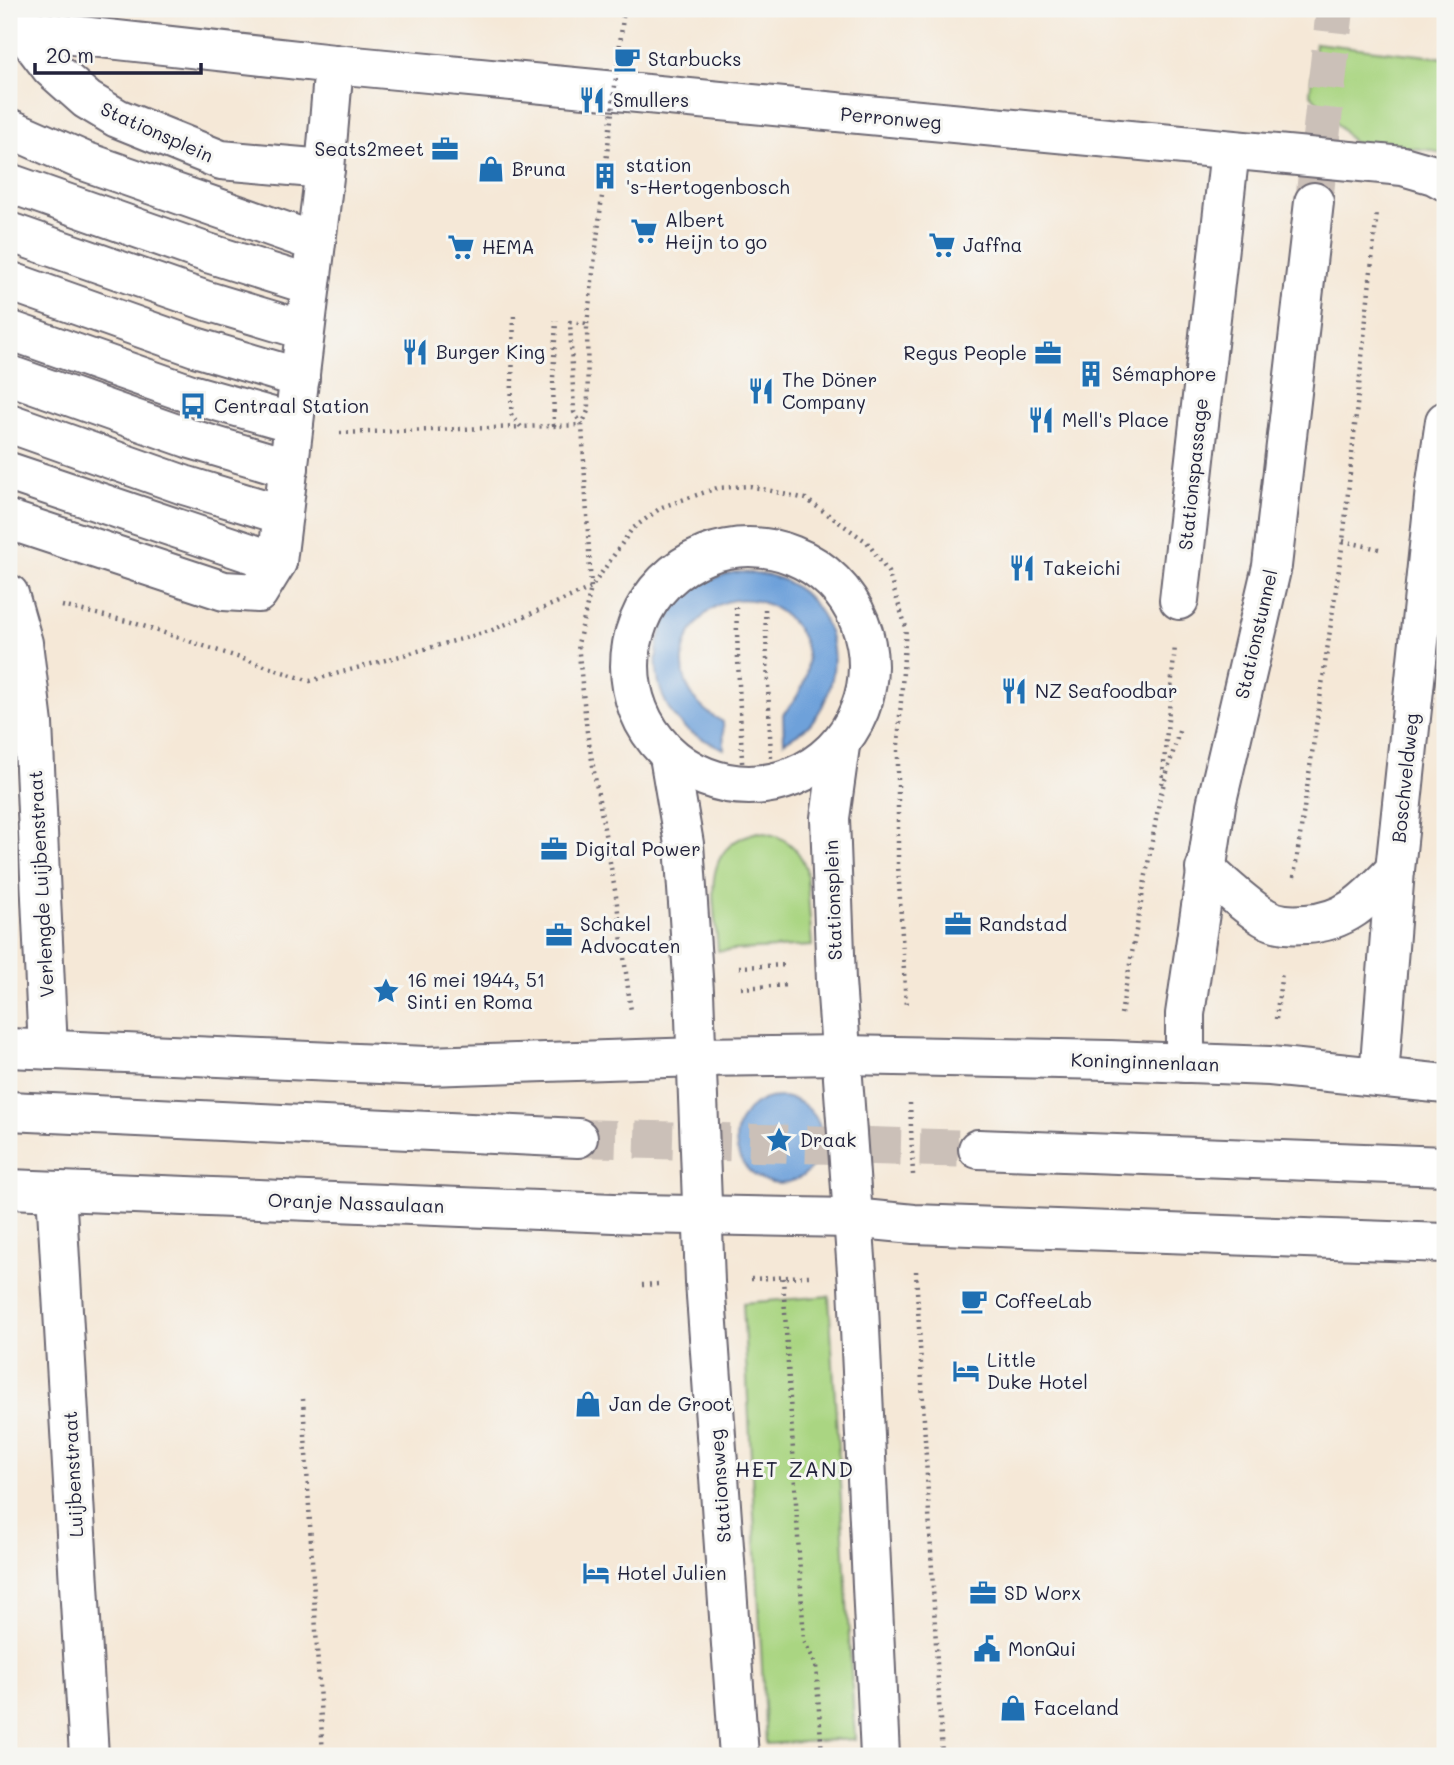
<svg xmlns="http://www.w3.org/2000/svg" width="1454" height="1765" viewBox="0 0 1454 1765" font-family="Mali,sans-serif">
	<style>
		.green { fill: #aad582; stroke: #667c5e; stroke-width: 2 }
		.water { fill: #6ea1da; stroke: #48628a; stroke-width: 2 }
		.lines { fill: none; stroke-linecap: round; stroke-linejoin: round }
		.minor-tunnel { stroke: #cbc0b8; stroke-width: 38; stroke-dasharray: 38 19; stroke-linecap: butt }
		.minor-casing { stroke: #6c6772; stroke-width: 42 }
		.path { stroke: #6c6772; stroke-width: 4.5; stroke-dasharray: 2 5; stroke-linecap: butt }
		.minor { stroke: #fff; stroke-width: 38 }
		.path-bridge { stroke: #6c6772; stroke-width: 4.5; stroke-dasharray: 2 5; stroke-linecap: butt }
		.labels { text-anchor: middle; stroke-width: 6; stroke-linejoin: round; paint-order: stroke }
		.poi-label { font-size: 19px; fill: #22223b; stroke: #f6f6f2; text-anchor: start }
		.street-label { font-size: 19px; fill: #22223b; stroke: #f6f6f2 }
		.neighbourhood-label { font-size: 21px; letter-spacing: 2px; fill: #22223b; stroke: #f6f6f2 }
	</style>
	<rect width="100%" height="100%" fill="#f6f6f2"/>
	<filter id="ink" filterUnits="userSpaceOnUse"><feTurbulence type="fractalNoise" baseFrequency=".0143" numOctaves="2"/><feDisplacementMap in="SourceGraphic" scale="14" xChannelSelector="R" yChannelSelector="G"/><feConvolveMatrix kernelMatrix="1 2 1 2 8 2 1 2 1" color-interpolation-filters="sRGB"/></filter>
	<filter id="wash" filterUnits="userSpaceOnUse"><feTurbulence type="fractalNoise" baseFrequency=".00686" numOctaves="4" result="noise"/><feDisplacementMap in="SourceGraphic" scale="28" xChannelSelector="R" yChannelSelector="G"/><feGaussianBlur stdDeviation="1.57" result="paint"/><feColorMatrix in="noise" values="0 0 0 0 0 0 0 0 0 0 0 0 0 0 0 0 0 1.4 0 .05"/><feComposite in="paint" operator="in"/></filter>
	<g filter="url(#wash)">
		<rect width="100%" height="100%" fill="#f5e8d7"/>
		<g class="green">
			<path d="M 1315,43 L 1445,58 L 1445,155 L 1431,150 L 1354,143 L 1310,94 Z"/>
			<path d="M 758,832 C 783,835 797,845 806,868 L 812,946 L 718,951 C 715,903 697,846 758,832 Z"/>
			<path d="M 829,1296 L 855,1739 L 766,1744 L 743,1303 Z"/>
		</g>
		<g class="water">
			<path d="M 735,572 C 751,573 768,573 783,580 C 839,606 849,678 811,723 C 804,731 793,736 784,742 L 783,714 C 857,638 744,557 696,625 C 687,636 682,650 683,665 C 684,693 700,710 723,722 L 724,749 C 711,743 698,738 686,729 C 645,694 647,623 690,591 C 704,581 719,576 735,572 Z"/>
			<circle cx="779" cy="1140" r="43"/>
		</g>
	</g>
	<g filter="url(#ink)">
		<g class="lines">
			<g class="minor-tunnel">
				<path d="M 1314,202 L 1335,9"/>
				<path d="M 578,1138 L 978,1149"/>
			</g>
			<g class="minor-casing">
				<g id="minor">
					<path d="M 9,28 L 334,64 L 1403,166 L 1434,175 L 1445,181"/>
					<path d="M 22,30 L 51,68 L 87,100 L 117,118 L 221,160 L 325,169"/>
					<path d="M 9,128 L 84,161 L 315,242"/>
					<path d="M 9,183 L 208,253 L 310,285"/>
					<path d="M 9,232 L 204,300 L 304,330"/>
					<path d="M 9,281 L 195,347 L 300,378"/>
					<path d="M 9,330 L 191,394 L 294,423"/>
					<path d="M 9,375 L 188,438 L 289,468"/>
					<path d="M 9,423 L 184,485 L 283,515"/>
					<path d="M 9,472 L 277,562"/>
					<path d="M 9,520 L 224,591 L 258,593 L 277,562 L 325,169 L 334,64"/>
					<circle cx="749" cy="666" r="119"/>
					<path d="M 9,594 L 23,643 L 33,724 L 48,1050"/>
					<path d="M 1179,600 L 1230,150"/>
					<path d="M 840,746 L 830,818 L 836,981 L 858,1286 L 880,1756"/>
					<path d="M 669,756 L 684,844 L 694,992 L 705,1282 L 739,1756"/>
					<path d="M 1205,869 C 1224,885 1243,904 1264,917 C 1277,925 1291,925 1306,924 C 1347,922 1368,898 1395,870"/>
					<path d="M 9,1048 L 427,1066 L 698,1057 L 843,1055 L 1110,1060 L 1270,1066 L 1445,1084"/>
					<path d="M 1185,1063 L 1185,1014 L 1216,805 L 1272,566 L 1314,202"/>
					<path d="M 1379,1077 L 1395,870 L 1435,489 L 1445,421"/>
					<path d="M 9,1111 L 578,1138"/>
					<path d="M 978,1149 L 1445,1166"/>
					<path d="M 9,1189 L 639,1214 L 852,1218 L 914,1224 L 1445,1243"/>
					<path d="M 56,1191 L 89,1756"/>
				</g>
			</g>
			<g class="path">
				<path d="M 514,316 L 511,414 L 521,427 L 581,425"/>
				<path d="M 582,425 L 574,412 L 570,322 L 587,324 L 588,411 L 582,425 L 591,588 L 578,644 L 587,732 L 616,896 L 631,1011"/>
				<path d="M 554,426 L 553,378 L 556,320"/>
				<path d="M 340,433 L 521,427"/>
				<path d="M 1343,541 L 1379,549"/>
				<path d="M 62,606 L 131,622 L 310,681 L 490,631 L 591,588 L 632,529 L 662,507 L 717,488 L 750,486 L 806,499 L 867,542 L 888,572 L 906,627 L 898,745 L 898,864 L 906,1007"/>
				<path d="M 736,607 L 743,786"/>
				<path d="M 765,609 L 772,784"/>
				<path d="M 1162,784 L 1175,646"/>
				<path d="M 1294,877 L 1343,541 L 1377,212"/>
				<path d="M 739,967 L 787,965"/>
				<path d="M 741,988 L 788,985"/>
				<path d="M 1121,1014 L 1160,797 L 1180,728"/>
				<path d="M 1276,1019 L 1282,972"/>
				<path d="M 910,1103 L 913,1175"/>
				<path d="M 916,1271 L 942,1756"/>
				<path d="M 783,1278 L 804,1641 L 816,1665 L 822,1756"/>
				<path d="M 751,1279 L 809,1276"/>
				<path d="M 642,1285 L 659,1284"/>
				<path d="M 303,1399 L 323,1756"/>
				<path d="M 785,1754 L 832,1752"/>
			</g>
			<use href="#minor" class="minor"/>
			<path class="path-bridge" d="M 587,324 L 624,9"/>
		</g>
	</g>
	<defs>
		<g id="cafe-bare" transform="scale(2.1)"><path d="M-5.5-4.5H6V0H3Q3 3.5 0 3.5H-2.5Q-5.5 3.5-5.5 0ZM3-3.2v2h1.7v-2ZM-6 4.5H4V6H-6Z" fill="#1f6fb2" stroke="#f6f6f2" stroke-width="2.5" paint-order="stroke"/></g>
		<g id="restaurant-bare" transform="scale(2.1)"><path d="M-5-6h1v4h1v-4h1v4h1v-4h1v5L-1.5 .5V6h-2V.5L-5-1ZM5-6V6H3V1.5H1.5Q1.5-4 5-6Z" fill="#1f6fb2" stroke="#f6f6f2" stroke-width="2.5" paint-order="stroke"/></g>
		<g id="office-bare" transform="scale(2.1)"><path d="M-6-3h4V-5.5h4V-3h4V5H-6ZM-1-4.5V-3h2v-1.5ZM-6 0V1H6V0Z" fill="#1f6fb2" stroke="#f6f6f2" stroke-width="2.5" paint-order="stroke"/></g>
		<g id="shop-bare" transform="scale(2.1)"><path d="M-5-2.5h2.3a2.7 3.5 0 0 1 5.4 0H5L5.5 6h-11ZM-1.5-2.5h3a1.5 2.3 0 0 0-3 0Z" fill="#1f6fb2" stroke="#f6f6f2" stroke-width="2.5" paint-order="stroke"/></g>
		<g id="building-bare" transform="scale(2.1)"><path d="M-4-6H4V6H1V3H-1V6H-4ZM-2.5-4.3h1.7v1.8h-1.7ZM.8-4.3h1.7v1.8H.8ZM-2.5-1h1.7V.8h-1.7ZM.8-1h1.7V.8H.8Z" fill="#1f6fb2" stroke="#f6f6f2" stroke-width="2.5" paint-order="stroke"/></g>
		<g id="supermarket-bare" transform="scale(2.1)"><path d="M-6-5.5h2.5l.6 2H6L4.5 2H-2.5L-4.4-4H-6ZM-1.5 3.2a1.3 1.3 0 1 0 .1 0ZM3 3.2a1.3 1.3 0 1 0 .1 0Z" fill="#1f6fb2" stroke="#f6f6f2" stroke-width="2.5" paint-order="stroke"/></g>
		<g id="bus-bare" transform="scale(2.1)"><path d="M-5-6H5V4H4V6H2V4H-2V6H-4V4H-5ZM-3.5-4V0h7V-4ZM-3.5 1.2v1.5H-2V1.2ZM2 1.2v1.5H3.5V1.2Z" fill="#1f6fb2" stroke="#f6f6f2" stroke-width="2.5" paint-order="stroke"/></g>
		<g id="sight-bare" transform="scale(2.1)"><path d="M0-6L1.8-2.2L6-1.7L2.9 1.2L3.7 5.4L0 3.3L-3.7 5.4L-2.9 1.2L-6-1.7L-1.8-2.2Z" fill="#1f6fb2" stroke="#f6f6f2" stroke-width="2.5" paint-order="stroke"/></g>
		<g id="hotel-bare" transform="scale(2.1)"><path d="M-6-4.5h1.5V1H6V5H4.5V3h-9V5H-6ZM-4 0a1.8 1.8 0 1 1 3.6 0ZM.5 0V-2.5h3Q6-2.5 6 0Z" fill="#1f6fb2" stroke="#f6f6f2" stroke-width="2.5" paint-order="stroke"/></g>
		<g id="civic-bare" transform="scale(2.1)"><path d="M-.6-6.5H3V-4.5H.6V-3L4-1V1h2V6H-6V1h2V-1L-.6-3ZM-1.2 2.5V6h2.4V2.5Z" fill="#1f6fb2" stroke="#f6f6f2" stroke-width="2.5" paint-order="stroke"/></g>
	</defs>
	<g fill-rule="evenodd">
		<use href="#cafe-bare" x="627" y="59"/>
		<use href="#restaurant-bare" x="592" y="100"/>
		<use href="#office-bare" x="445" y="149"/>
		<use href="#shop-bare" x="491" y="169"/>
		<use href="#building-bare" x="605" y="176"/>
		<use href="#supermarket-bare" x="644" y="231"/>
		<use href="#supermarket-bare" x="942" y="245"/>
		<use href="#supermarket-bare" x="461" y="247"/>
		<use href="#restaurant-bare" x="415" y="352"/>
		<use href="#office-bare" x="1048" y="353"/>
		<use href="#building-bare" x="1091" y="374"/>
		<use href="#restaurant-bare" x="761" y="391"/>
		<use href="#bus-bare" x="193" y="406"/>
		<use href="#restaurant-bare" x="1041" y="420"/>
		<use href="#restaurant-bare" x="1022" y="568"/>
		<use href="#restaurant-bare" x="1014" y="691"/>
		<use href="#office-bare" x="554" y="849"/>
		<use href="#office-bare" x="958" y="924"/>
		<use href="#office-bare" x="559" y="935"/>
		<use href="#sight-bare" x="386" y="991"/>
		<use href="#sight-bare" x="779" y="1140"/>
		<use href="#cafe-bare" x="974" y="1301"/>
		<use href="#hotel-bare" x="966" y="1371"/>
		<use href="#shop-bare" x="588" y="1404"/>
		<use href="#hotel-bare" x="596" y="1573"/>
		<use href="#office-bare" x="983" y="1593"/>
		<use href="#civic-bare" x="987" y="1649"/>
		<use href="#shop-bare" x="1013" y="1708"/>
	</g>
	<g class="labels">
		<g class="poi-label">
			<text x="648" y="66">Starbucks</text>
			<text x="613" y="107">Smullers</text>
			<text x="424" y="156" text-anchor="end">Seats2meet</text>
			<text x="626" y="172">station<tspan x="626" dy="22">'s-Hertogenbosch</tspan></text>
			<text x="512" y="176">Bruna</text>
			<text x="665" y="227">Albert<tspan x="665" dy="22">Heijn to go</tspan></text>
			<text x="963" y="252">Jaffna</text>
			<text x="482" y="254">HEMA</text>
			<text x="436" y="359">Burger King</text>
			<text x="1027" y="360" text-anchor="end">Regus People</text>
			<text x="1112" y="381">Sémaphore</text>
			<text x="782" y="387">The Döner<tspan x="782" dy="22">Company</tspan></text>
			<text x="214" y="413">Centraal Station</text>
			<text x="1062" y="427">Mell's Place</text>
			<text x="1043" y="575">Takeichi</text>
			<text x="1035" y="698">NZ Seafoodbar</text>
			<text x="575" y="856">Digital Power</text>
			<text x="580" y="931">Schakel<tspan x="580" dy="22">Advocaten</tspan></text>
			<text x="979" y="931">Randstad</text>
			<text x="407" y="987">16 mei 1944, 51<tspan x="407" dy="22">Sinti en Roma</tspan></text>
			<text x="800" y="1147">Draak</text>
			<text x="995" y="1308">CoffeeLab</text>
			<text x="987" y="1367">Little<tspan x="987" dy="22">Duke Hotel</tspan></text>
			<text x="609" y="1411">Jan de Groot</text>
			<text x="617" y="1580">Hotel Julien</text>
			<text x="1004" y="1600">SD Worx</text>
			<text x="1008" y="1656">MonQui</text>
			<text x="1034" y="1715">Faceland</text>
		</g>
		<g class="street-label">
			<text transform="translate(891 118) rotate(5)" y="7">Perronweg</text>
			<text transform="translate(157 132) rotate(24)" y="7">Stationsplein</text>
			<text transform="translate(1193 474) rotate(-84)" y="7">Stationspassage</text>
			<text transform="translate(1256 634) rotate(-77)" y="7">Stationstunnel</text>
			<text transform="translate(1405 778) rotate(-84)" y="7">Boschveldweg</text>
			<text transform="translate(41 884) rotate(-93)" y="7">Verlengde Luijbenstraat</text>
			<text transform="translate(833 900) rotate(-92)" y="7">Stationsplein</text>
			<text transform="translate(1145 1062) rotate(2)" y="7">Koninginnenlaan</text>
			<text transform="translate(356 1203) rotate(2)" y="7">Oranje Nassaulaan</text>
			<text transform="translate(73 1474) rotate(-93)" y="7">Luijbenstraat</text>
			<text transform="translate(720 1486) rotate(-94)" y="7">Stationsweg</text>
		</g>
		<g class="neighbourhood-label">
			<text x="795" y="1477">HET ZAND</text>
		</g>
	</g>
	<rect width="1454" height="1765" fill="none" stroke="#f6f6f2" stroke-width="35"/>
	<path d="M35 63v10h166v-10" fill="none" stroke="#22223b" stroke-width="3.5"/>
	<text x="46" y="63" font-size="21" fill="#22223b" stroke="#f6f6f2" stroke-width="5" paint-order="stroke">20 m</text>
</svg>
